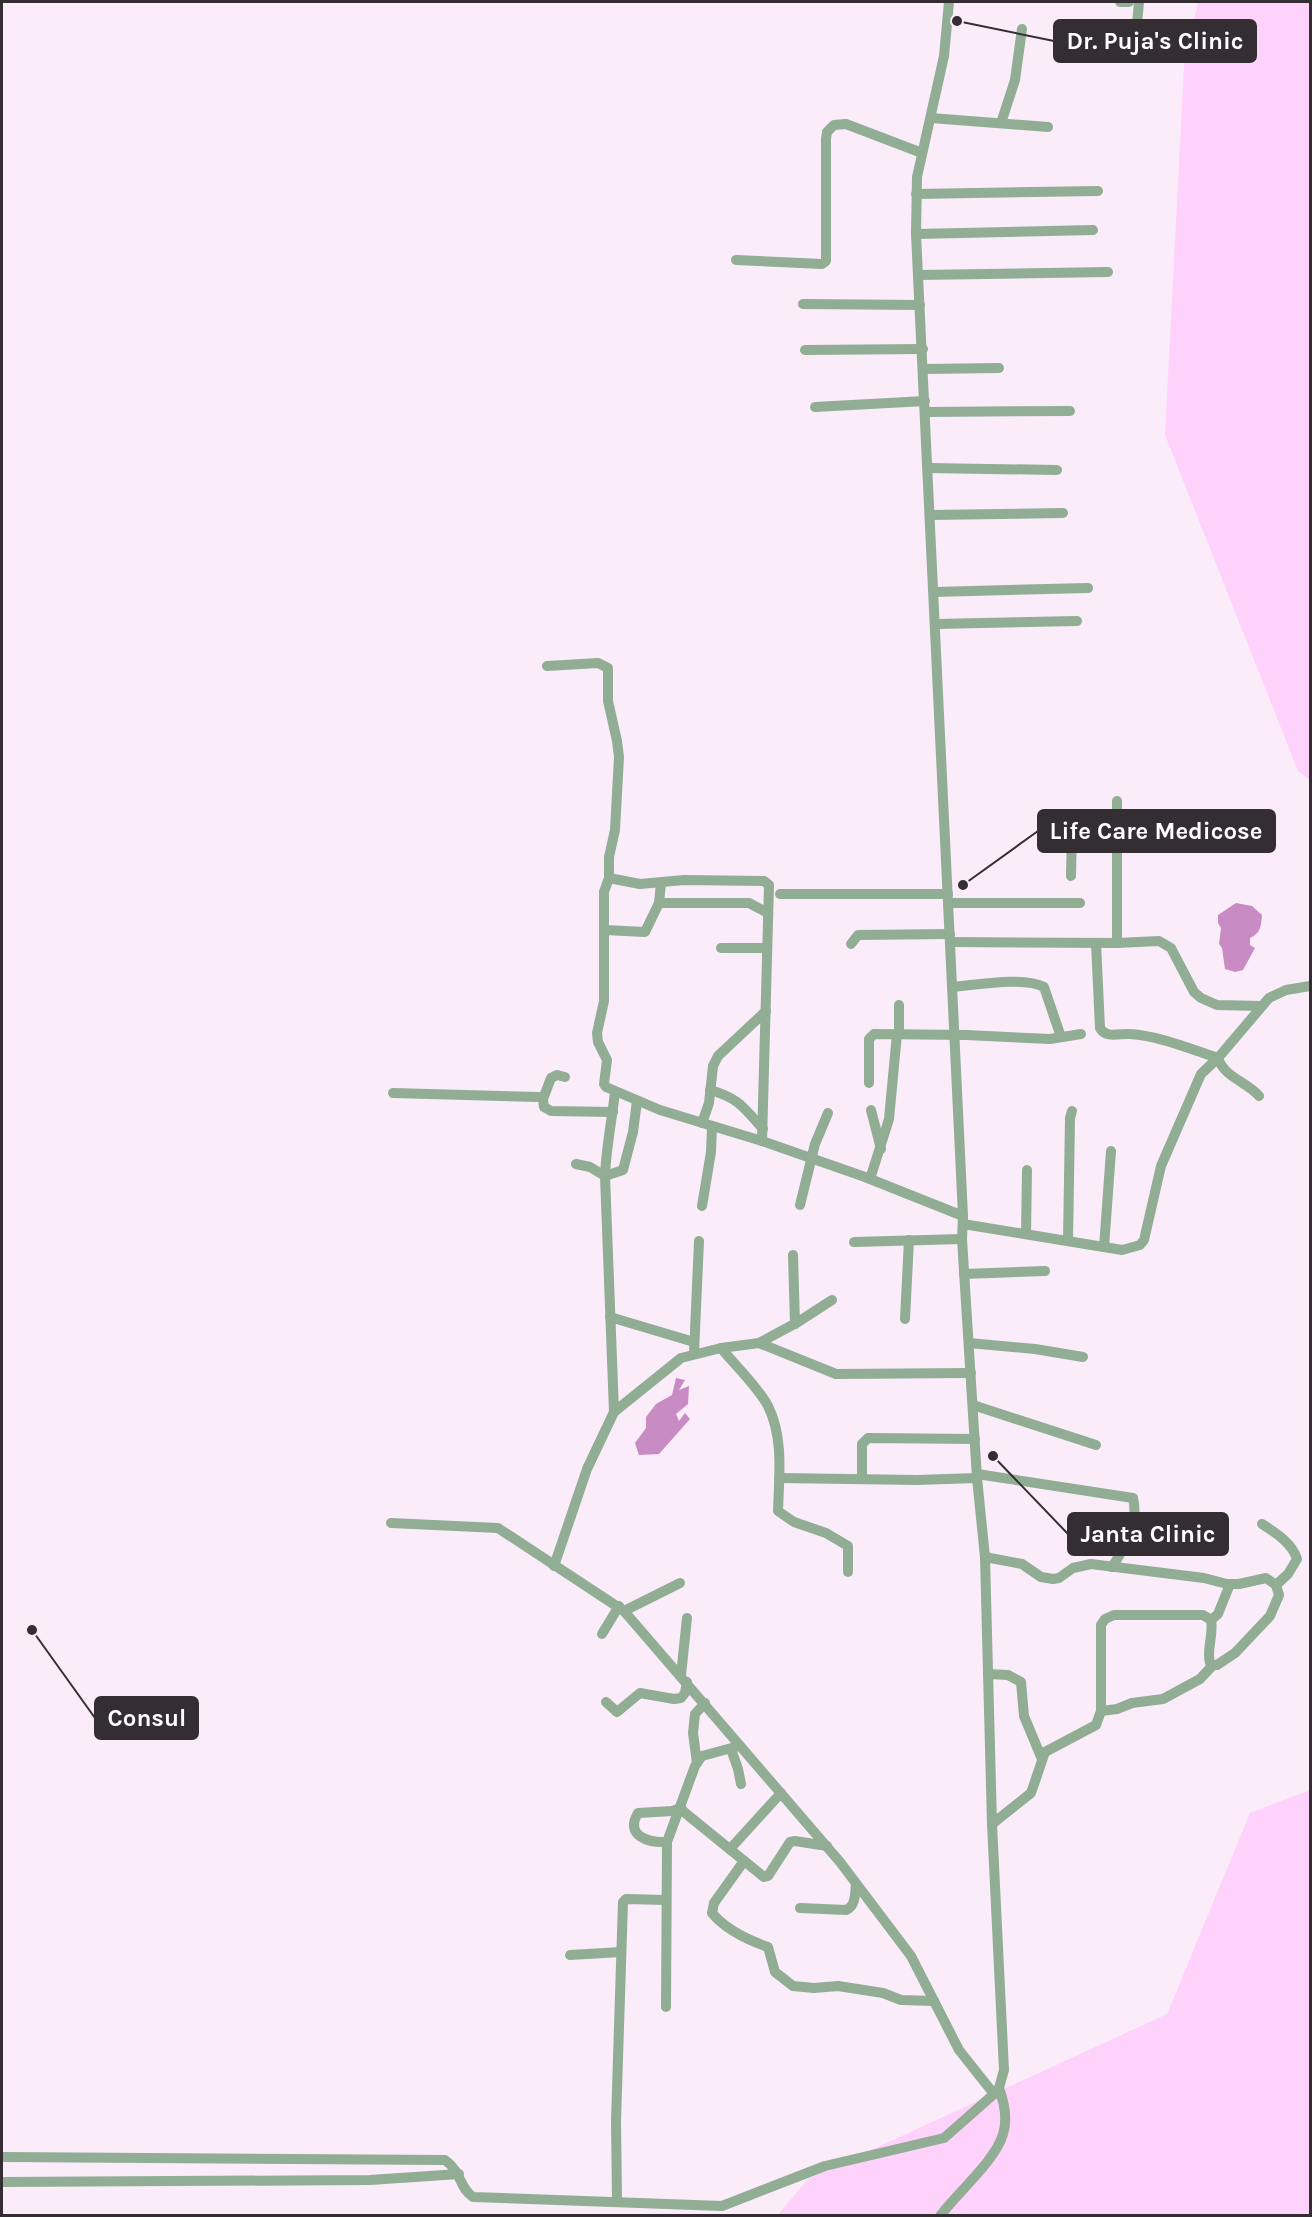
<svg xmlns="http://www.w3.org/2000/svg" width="1312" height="2217" viewBox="0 0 1312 2217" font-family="Karla,sans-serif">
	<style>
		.green { fill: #ffd2fb }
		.water { fill: #c88bc4 }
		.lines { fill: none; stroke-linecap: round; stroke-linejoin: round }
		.minor { stroke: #91ad94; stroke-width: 10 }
		.leader { fill: none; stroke: #342e33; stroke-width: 2 }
		.callout-dot { fill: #342e33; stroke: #fbecfa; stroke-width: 2 }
		.callout { fill: #342e33; stroke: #342e33; stroke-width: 2 }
		.callout-label { font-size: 24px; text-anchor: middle; font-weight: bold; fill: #fff }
	</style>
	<rect width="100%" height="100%" fill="#fbecfa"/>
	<g class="green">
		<path d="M 1198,2 L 1310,2 L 1310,780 L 1298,771 L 1165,435 L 1184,66 Z"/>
		<path d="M 1310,1790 L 1310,2215 L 777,2216 L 808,2179 L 1167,2014 L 1250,1813 Z"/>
	</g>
	<g class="water">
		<path d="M 1236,903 L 1252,906 L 1262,915 C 1261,926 1261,933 1250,938 L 1250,945 L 1255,948 L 1243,970 L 1235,972 L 1225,969 L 1222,948 L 1219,944 L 1221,928 L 1218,923 L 1218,915 Z"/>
		<path d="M 676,1378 L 685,1380 L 679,1390 L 689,1386 L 688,1404 L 676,1414 L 679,1421 L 685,1413 L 690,1419 L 659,1454 L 639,1455 L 635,1443 L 646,1428 L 646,1417 L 656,1404 L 672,1395 Z"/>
	</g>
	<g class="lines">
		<g class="minor">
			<path d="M 1120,2 L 1129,2"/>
			<path d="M 1139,2 L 1136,35 L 1146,41 L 1200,58"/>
			<path d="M 931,118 L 1048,127"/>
			<path d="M 1001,123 L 1015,80 L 1022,29"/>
			<path d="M 916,194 L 1098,191"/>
			<path d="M 916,234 L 1093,230"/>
			<path d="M 736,260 L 822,264 L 826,261 L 826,139 L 827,132 L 834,125 L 846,124 L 922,153"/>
			<path d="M 919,275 L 1108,272"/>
			<path d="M 803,304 L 920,305"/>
			<path d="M 805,350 L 923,349"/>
			<path d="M 923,369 L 999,368"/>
			<path d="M 815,407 L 925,401"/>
			<path d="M 925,412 L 1070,411"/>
			<path d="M 928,468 L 1057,470"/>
			<path d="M 930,515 L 1063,513"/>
			<path d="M 934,592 L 1088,588"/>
			<path d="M 935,624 L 1077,621"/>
			<path d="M 547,666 L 598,663 L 608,668 L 608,701 L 617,741 L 619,757 L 615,830 L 609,857 L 609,878 L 604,892 L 604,1001 L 597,1033 L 598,1042 L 607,1060 L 604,1084 L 606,1087 L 660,1110 L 762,1141 L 865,1177 L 963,1216"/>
			<path d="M 1072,828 L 1073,815"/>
			<path d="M 1071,876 L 1072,828 L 1117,826"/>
			<path d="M 609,878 L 640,884 L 684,880 L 764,881 L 769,885 L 762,1141"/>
			<path d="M 780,894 L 948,894"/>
			<path d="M 659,903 L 749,903 L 768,913"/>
			<path d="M 948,903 L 1080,903"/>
			<path d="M 605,930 L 645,932 L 659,903 L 661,883"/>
			<path d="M 950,942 L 1117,943 L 1159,941 L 1171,948 L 1194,992 L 1201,998 L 1217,1005 L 1261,1006"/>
			<path d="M 1096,943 L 1100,1028 C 1106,1039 1120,1033 1130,1034 C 1160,1036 1190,1049 1218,1058 C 1224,1077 1247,1082 1259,1096"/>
			<path d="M 1117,943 L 1117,801"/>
			<path d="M 851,944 L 858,935 L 950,934"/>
			<path d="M 721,948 L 767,948"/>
			<path d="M 952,987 C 977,985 1023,976 1044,987 L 1061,1037"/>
			<path d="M 899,1005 L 899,1034"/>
			<path d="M 869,1083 L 869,1039 L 874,1034 L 966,1035 L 1050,1039 L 1081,1034"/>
			<path d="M 710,1090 C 739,1098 744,1108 763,1129"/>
			<path d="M 615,1092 C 612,1120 606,1148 605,1176 L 623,1170 L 633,1132 L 637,1101"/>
			<path d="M 393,1093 L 539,1097 L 543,1099 L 544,1107 L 551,1111 L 613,1112"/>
			<path d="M 543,1099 L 551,1078 L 557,1075 L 565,1077"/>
			<path d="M 871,1110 L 881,1149"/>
			<path d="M 702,1123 L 709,1103 L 713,1066 L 718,1056 L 766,1011"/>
			<path d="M 576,1164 L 590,1167 L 605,1176 L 614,1412"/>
			<path d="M 870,1179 L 889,1119 L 897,1034"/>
			<path d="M 800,1205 L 815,1144 L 828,1113"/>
			<path d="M 702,1206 L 711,1152 L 712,1127"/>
			<path d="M 963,1224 L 1122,1250 L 1140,1245 L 1144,1240 L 1161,1166 L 1201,1074 L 1218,1058 L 1269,998 L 1286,990 L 1310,986"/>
			<path d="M 1026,1234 L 1027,1170"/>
			<path d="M 1068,1241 L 1070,1118 L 1072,1111"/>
			<path d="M 854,1242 L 962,1239"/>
			<path d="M 1104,1247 L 1111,1151"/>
			<path d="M 793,1255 L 795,1324"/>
			<path d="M 964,1274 L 1045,1271"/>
			<path d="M 610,1317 L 694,1342"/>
			<path d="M 905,1319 L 909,1240"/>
			<path d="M 759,1343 L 836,1374 L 971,1373"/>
			<path d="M 969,1343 L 1035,1349 L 1083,1357"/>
			<path d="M 721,1348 L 759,1343 L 798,1322 L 832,1300"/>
			<path d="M 694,1353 L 699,1241"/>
			<path d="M 973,1405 L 1096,1445"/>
			<path d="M 977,1474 L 1133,1498 C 1139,1523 1126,1546 1112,1567"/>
			<path d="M 779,1478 L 917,1480 L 977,1478"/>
			<path d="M 862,1479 L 862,1444 L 868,1438 L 975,1439"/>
			<path d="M 391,1523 L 498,1528 L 624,1611 L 840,1862 L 911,1956 L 959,2050 L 994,2094"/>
			<path d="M 1262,1524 C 1276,1533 1292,1543 1297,1559 L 1288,1574 L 1276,1585"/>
			<path d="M 985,1557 L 1022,1564 L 1041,1577 L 1053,1579 L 1059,1578 L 1073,1568 L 1091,1564 L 1204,1578 L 1227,1584 L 1239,1584 L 1266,1578 L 1276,1585 L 1279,1595 L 1270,1616 L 1235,1653 L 1217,1665 L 1213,1665 L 1200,1679 L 1163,1699 L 1132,1703 L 1117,1709 L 1101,1711"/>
			<path d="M 554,1566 L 587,1469 L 614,1412 L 681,1358 L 721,1348 C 734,1364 759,1388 768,1406 C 784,1438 779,1477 778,1511 L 794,1522 L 826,1533 L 848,1546 L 848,1572"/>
			<path d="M 624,1611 L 680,1583"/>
			<path d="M 1211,1620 L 1218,1614 L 1230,1584"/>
			<path d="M 602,1634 L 619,1606"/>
			<path d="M 988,1674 L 1008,1675 L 1021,1682 L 1024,1716 L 1042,1759"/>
			<path d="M 681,1675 L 687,1618"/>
			<path d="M 606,1702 L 617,1712 L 640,1693 L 674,1699 L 681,1698 L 685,1693 L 687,1682"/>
			<path d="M 731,1749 L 738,1769 L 741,1784"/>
			<path d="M 697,1763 L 693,1733 L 695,1714 L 705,1703"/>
			<path d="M 681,1808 L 684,1812 L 764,1877 L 768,1876 L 790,1842 L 795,1841 L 827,1846"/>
			<path d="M 992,1824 L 1031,1793 L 1045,1752 L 1096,1725 L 1101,1711 L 1101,1625 L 1105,1619 L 1114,1615 L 1203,1615 L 1211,1620 C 1214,1635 1206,1649 1210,1663 L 1213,1665"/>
			<path d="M 667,1842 C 649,1843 624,1836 638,1813 L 672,1811 L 681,1808"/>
			<path d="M 730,1849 L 781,1793"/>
			<path d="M 744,1861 L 714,1903 L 712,1913 C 726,1930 748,1940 768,1947 L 775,1972 L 793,1986 L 814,1988 L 838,1986 L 883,1993 L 901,2000 L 934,2001"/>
			<path d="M 800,1908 L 846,1910 C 856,1906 855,1893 856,1884"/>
			<path d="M 570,1955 L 621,1952"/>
			<path d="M 666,2007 L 667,1842 L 695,1766 L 702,1756 L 739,1746"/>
			<path d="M 2,2157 L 445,2160 C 462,2172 459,2188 473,2197 L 722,2206 L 825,2166 L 944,2138 L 994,2094 L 999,2088 L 1004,2070 L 992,1824 L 985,1557 L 977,1478 L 962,1239 L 963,1216 L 916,234 L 917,177 L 944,56 L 949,2"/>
			<path d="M 2,2182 L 370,2180 L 459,2174"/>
			<path d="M 617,2201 L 616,2121 L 623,1902 L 626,1899 L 666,1900"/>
			<path d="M 940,2216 C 957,2193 996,2160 1003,2134 C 1008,2119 1004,2102 999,2088"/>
		</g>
	</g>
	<path class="leader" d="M957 21L1054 41M963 885L1038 831M993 1456L1068 1534M32 1630L95 1718"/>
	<g class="callout-dot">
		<circle cx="957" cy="21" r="6"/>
		<circle cx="963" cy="885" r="6"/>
		<circle cx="993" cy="1456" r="6"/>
		<circle cx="32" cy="1630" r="6"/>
	</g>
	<g class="callout">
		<rect x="1054" y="20" width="202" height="42" rx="6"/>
		<rect x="1038" y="810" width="237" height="42" rx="6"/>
		<rect x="1068" y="1513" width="160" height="42" rx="6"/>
		<rect x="95" y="1697" width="103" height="42" rx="6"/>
	</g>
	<g class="callout-label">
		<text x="1155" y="49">Dr. Puja's Clinic</text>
		<text x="1156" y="839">Life Care Medicose</text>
		<text x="1148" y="1542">Janta Clinic</text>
		<text x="147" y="1726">Consul</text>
	</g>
	<rect width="1312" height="2217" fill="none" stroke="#342e33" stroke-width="6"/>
</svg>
